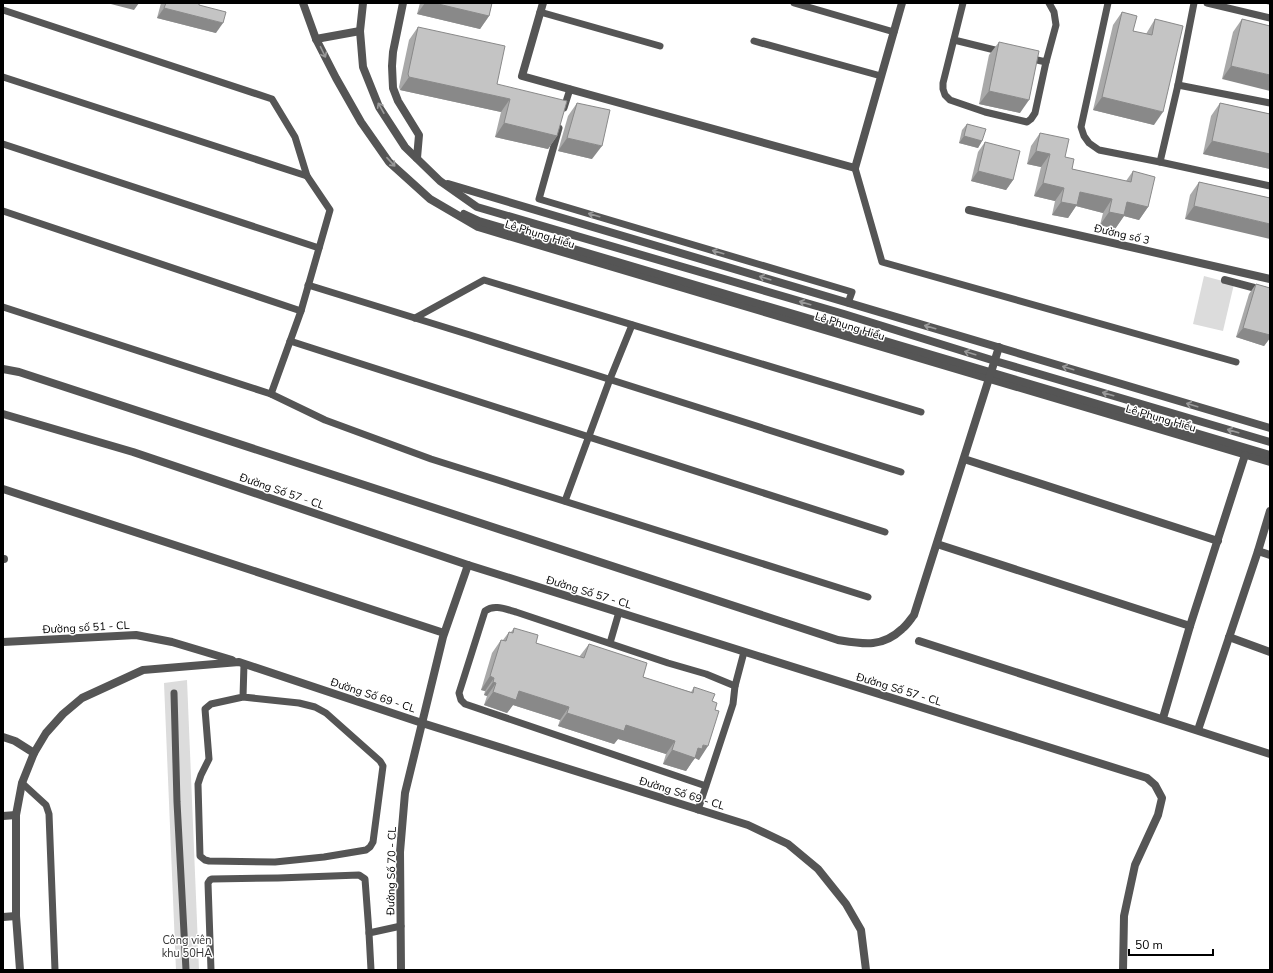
<svg xmlns="http://www.w3.org/2000/svg" width="1273" height="973" viewBox="0 0 1273 973" font-family="'Nunito Sans',sans-serif">
	<style>
		.green { fill: #dcdcdc }
		.lines { fill: none; stroke-linecap: round; stroke-linejoin: round }
		.lane { stroke: #555; stroke-width: 7 }
		.street { stroke: #555; stroke-width: 8 }
		.wall { fill: #a9a9a9 }
		.shaded-wall { fill: #898989 }
		.building { fill: #c4c4c4; stroke: #898989 }
		.oneway { stroke: #999 }
		.labels { text-anchor: middle; stroke-width: 3; stroke-linejoin: round; paint-order: stroke }
		.street-label { font-size: 11px; fill: #000; stroke: #fff }
		.park-label { font-size: 11px; fill: #333; stroke: #fff }
	</style>
	<rect width="100%" height="100%" fill="#fff"/>
	<g class="green">
		<path d="M 1204,276 L 1234,284 L 1223,331 L 1193,324 Z"/>
		<path d="M 187,680 L 199,970 L 176,970 L 164,683 Z"/>
	</g>
	<g class="lines">
		<g class="lane">
			<path d="M 794,3 L 894,32"/>
			<path d="M 963,3 L 943,83 L 943,89 L 945,95 L 950,100 L 985,112 L 1027,122 L 1031,119 L 1035,113 L 1046,62"/>
			<path d="M 1108,3 L 1081,127 L 1084,136 L 1089,143 L 1099,150 L 1160,162 L 1270,186"/>
			<path d="M 1207,3 L 1270,18"/>
			<path d="M 3,10 L 272,99 L 295,137 L 307,176 L 330,210 L 301,311 L 271,394"/>
			<path d="M 540,12 L 660,46"/>
			<path d="M 954,40 L 1003,52"/>
			<path d="M 754,41 L 881,76"/>
			<path d="M 1028,58 L 1046,62 L 1056,25 L 1054,12 L 1049,3"/>
			<path d="M 3,77 L 307,176"/>
			<path d="M 1178,85 L 1270,103"/>
			<path d="M 564,108 L 570,89"/>
			<path d="M 559,128 L 539,199 L 852,292 L 848,303"/>
			<path d="M 3,144 L 319,248"/>
			<path d="M 1160,162 L 1178,85 L 1194,3"/>
			<path d="M 855,168 L 882,262 L 1236,362"/>
			<path d="M 3,211 L 301,311"/>
			<path d="M 308,285 L 470,335 L 901,472"/>
			<path d="M 3,307 L 271,394 L 325,420 L 431,459 L 868,597"/>
			<path d="M 415,318 L 484,280 L 921,412"/>
			<path d="M 290,341 L 885,532"/>
			<path d="M 565,501 L 610,379 L 632,325"/>
			<path d="M 610,643 L 619,612"/>
			<path d="M 735,686 L 744,652"/>
			<path d="M 174,693 L 177,802 L 186,970"/>
			<path d="M 243,697 L 299,703 L 315,707 L 326,713 L 380,761 L 383,766 L 373,842 L 370,847 L 366,850 L 324,857 L 275,862 L 209,861 L 205,860 L 200,856 L 198,784 L 201,775 L 209,759 L 205,709 L 211,704 L 243,697 L 244,664"/>
			<path d="M 22,783 L 46,805 L 49,814 L 55,970"/>
			<path d="M 698,810 L 733,704 L 735,686 L 706,674 L 668,663 L 516,612 C 505,609 494,604 485,611 L 459,693 L 461,700 L 465,704 L 706,786"/>
			<path d="M 211,970 L 208,883 L 210,880 L 212,879 L 278,878 L 359,875 L 365,879 L 369,933"/>
			<path d="M 371,970 L 369,933 L 401,926"/>
		</g>
		<g class="street">
			<path d="M 303,3 L 316,39 L 336,78 L 361,122 L 389,162 L 430,199 L 478,227 L 1270,462"/>
			<path d="M 363,3 L 360,31 L 363,67 L 379,107 L 405,147 L 440,181 L 477,207 L 844,314 L 995,361 L 1270,442"/>
			<path d="M 403,3 L 393,52 L 392,66 L 393,88 L 398,101 L 419,135 L 417,158"/>
			<path d="M 543,3 L 522,76 L 855,168 L 902,3"/>
			<path d="M 316,39 L 360,31"/>
			<path d="M 448,184 L 1270,428"/>
			<path d="M 969,210 L 1270,279"/>
			<path d="M 464,214 L 479,221 L 1270,455"/>
			<path d="M 1225,280 L 1270,292"/>
			<path d="M 3,369 L 19,372 L 838,640 C 863,644 882,648 902,629 C 907,625 910,620 914,615 L 999,347"/>
			<path d="M 3,414 L 133,452 L 468,565 L 1147,778 L 1155,785 L 1162,798 L 1158,815 L 1135,865 L 1124,916 L 1123,970"/>
			<path d="M 964,459 L 1218,541"/>
			<path d="M 3,489 L 444,633"/>
			<path d="M 937,544 L 1190,626"/>
			<path d="M 1258,551 L 1270,555"/>
			<path d="M 3,559 L 4,559"/>
			<path d="M 1229,637 L 1270,652"/>
			<path d="M 919,641 L 1270,754"/>
			<path d="M 3,642 L 136,635 L 172,642 L 232,660"/>
			<path d="M 1163,718 L 1190,626 L 1245,455"/>
			<path d="M 1198,730 L 1258,551 L 1270,511"/>
			<path d="M 3,737 L 15,741 L 34,753"/>
			<path d="M 3,816 L 16,815"/>
			<path d="M 3,917 L 16,916"/>
			<path d="M 20,970 L 16,916 L 16,815 L 22,783 L 34,753 L 46,733 L 63,714 L 82,698 L 143,670 L 239,662 L 422,723 L 748,825 L 788,844 L 818,869 L 846,904 L 861,930 L 866,970"/>
			<path d="M 401,970 L 400,852 L 405,793 L 443,637 L 468,565"/>
		</g>
	</g>
	<g class="wall">
		<path d="M 161,3 L 199,3 L 199,5 L 216,33 L 157,18 Z"/>
		<path d="M 420,3 L 492,3 L 489,16 L 480,29 L 417,14 Z"/>
		<path d="M 1122,12 L 1133,31 L 1146,34 L 1155,19 L 1154,125 L 1093,110 L 1113,25 Z"/>
		<path d="M 1242,19 L 1270,26 L 1222,79 L 1233,32 Z"/>
		<path d="M 418,27 L 497,84 L 557,136 L 548,149 L 495,137 L 501,112 L 400,90 L 399,87 L 409,40 Z"/>
		<path d="M 999,42 L 1020,113 L 979,104 L 989,55 Z"/>
		<path d="M 577,103 L 592,159 L 558,151 L 568,116 Z"/>
		<path d="M 1220,103 L 1270,114 L 1270,169 L 1203,154 L 1211,116 Z"/>
		<path d="M 967,124 L 982,141 L 978,148 L 959,143 L 962,130 Z"/>
		<path d="M 1040,133 L 1065,157 L 1072,169 L 1126,181 L 1133,171 L 1148,207 L 1139,220 L 1124,216 L 1115,229 L 1100,225 L 1103,213 L 1076,206 L 1068,218 L 1052,215 L 1055,201 L 1034,196 L 1041,167 L 1027,164 L 1031,146 Z"/>
		<path d="M 985,142 L 1013,180 L 1006,190 L 971,181 L 978,152 Z"/>
		<path d="M 1199,182 L 1270,198 L 1185,219 L 1190,195 Z"/>
		<path d="M 1256,284 L 1270,288 L 1270,338 L 1264,346 L 1236,337 L 1249,294 Z"/>
		<path d="M 514,628 L 536,643 L 579,657 L 589,644 L 643,677 L 691,692 L 694,687 L 712,701 L 699,760 L 695,758 L 692,762 L 686,771 L 663,764 L 666,754 L 618,739 L 614,744 L 558,726 L 560,720 L 513,705 L 507,713 L 484,705 L 487,696 L 484,695 L 485,691 L 481,690 L 492,653 L 501,640 L 503,640 L 509,632 L 511,632 Z"/>
	</g>
	<g class="shaded-wall">
		<path d="M 107,3 L 139,3 L 134,10 Z"/>
		<path d="M 425,3 L 434,3 L 489,16 L 480,29 L 417,14 Z"/>
		<path d="M 1263,3 L 1270,3 L 1270,5 Z"/>
		<path d="M 164,8 L 223,23 L 216,33 L 157,18 Z"/>
		<path d="M 1231,66 L 1270,75 L 1270,91 L 1222,79 Z"/>
		<path d="M 409,77 L 510,99 L 501,112 L 400,90 Z"/>
		<path d="M 989,91 L 1029,100 L 1020,113 L 979,104 Z"/>
		<path d="M 1102,97 L 1163,112 L 1154,125 L 1093,110 Z"/>
		<path d="M 504,123 L 557,136 L 548,149 L 495,137 Z"/>
		<path d="M 964,136 L 982,141 L 978,148 L 959,143 Z"/>
		<path d="M 567,138 L 602,146 L 592,159 L 558,151 Z"/>
		<path d="M 1212,141 L 1270,154 L 1270,169 L 1203,154 Z"/>
		<path d="M 1036,151 L 1050,154 L 1041,167 L 1027,164 Z"/>
		<path d="M 978,171 L 1013,180 L 1006,190 L 971,181 Z"/>
		<path d="M 1043,183 L 1064,188 L 1055,201 L 1034,196 Z"/>
		<path d="M 1080,192 L 1112,199 L 1103,213 L 1076,206 L 1068,218 L 1052,215 L 1061,202 Z"/>
		<path d="M 1127,202 L 1148,207 L 1139,220 L 1124,216 L 1115,229 L 1100,225 L 1109,212 Z"/>
		<path d="M 1194,206 L 1270,224 L 1270,239 L 1185,219 Z"/>
		<path d="M 1243,328 L 1270,335 L 1270,338 L 1264,346 L 1236,337 Z"/>
		<path d="M 490,676 L 494,678 L 485,691 L 481,690 Z"/>
		<path d="M 493,682 L 496,683 L 487,696 L 484,695 Z"/>
		<path d="M 519,691 L 569,707 L 560,720 L 513,705 L 507,713 L 484,705 L 493,692 Z"/>
		<path d="M 567,713 L 626,725 L 675,741 L 666,754 L 618,739 L 614,744 L 558,726 Z"/>
		<path d="M 703,745 L 708,746 L 699,760 L 695,758 L 692,762 L 686,771 L 663,764 L 672,750 L 698,748 Z"/>
	</g>
	<g class="building">
		<path d="M 166,3 L 199,3 L 199,5 L 226,12 L 223,23 L 164,8 Z"/>
		<path d="M 434,3 L 492,3 L 489,16 Z"/>
		<path d="M 1122,12 L 1137,16 L 1133,31 L 1152,35 L 1155,19 L 1183,26 L 1163,112 L 1102,97 Z"/>
		<path d="M 1242,19 L 1270,26 L 1270,75 L 1231,66 Z"/>
		<path d="M 418,27 L 505,46 L 497,84 L 567,101 L 557,136 L 504,123 L 510,99 L 409,77 L 408,74 Z"/>
		<path d="M 999,42 L 1039,51 L 1029,100 L 989,91 Z"/>
		<path d="M 577,103 L 610,110 L 602,146 L 567,138 Z"/>
		<path d="M 1220,103 L 1270,114 L 1270,154 L 1212,141 Z"/>
		<path d="M 967,124 L 986,129 L 982,141 L 964,136 Z"/>
		<path d="M 1040,133 L 1069,139 L 1065,157 L 1074,159 L 1072,169 L 1131,182 L 1133,171 L 1155,177 L 1148,207 L 1127,202 L 1124,215 L 1109,212 L 1112,199 L 1080,192 L 1077,205 L 1061,202 L 1064,188 L 1043,183 L 1050,154 L 1036,151 Z"/>
		<path d="M 985,142 L 1020,151 L 1013,180 L 978,171 Z"/>
		<path d="M 1199,182 L 1270,198 L 1270,224 L 1194,206 Z"/>
		<path d="M 1256,284 L 1270,288 L 1270,335 L 1243,328 Z"/>
		<path d="M 514,628 L 538,635 L 536,643 L 584,658 L 589,644 L 647,663 L 643,677 L 693,693 L 694,687 L 715,694 L 712,701 L 717,703 L 715,710 L 719,711 L 708,746 L 703,745 L 702,749 L 698,748 L 695,758 L 672,750 L 675,741 L 626,725 L 624,731 L 567,713 L 569,707 L 519,691 L 516,700 L 493,692 L 496,683 L 493,682 L 494,678 L 490,676 L 501,640 L 506,641 L 509,632 L 513,633 Z"/>
	</g>
	<defs><path id="oneway-shaft" d="M-6 0H5M1.5-3L5.5 0L1.5 3" fill="none" stroke-width="1.6" stroke-linecap="round" stroke-linejoin="round"/></defs>
	<g class="oneway">
		<use href="#oneway-shaft" transform="translate(323 52) rotate(64)"/>
		<use href="#oneway-shaft" transform="translate(381 108) rotate(-119)"/>
		<use href="#oneway-shaft" transform="translate(391 162) rotate(47)"/>
		<use href="#oneway-shaft" transform="translate(594 215) rotate(-164)"/>
		<use href="#oneway-shaft" transform="translate(718 252) rotate(-164)"/>
		<use href="#oneway-shaft" transform="translate(765 278) rotate(-163)"/>
		<use href="#oneway-shaft" transform="translate(805 303) rotate(-164)"/>
		<use href="#oneway-shaft" transform="translate(930 327) rotate(-164)"/>
		<use href="#oneway-shaft" transform="translate(970 353) rotate(-163)"/>
		<use href="#oneway-shaft" transform="translate(1068 368) rotate(-163)"/>
		<use href="#oneway-shaft" transform="translate(1108 394) rotate(-164)"/>
		<use href="#oneway-shaft" transform="translate(1192 405) rotate(-163)"/>
		<use href="#oneway-shaft" transform="translate(1233 431) rotate(-164)"/>
	</g>
	<g class="labels">
		<g class="street-label">
			<text transform="translate(540 234) rotate(17)" y="4">Lê Phụng Hiểu</text>
			<text transform="translate(1122 234) rotate(13)" y="4">Đường số 3</text>
			<text transform="translate(850 326) rotate(17)" y="4">Lê Phụng Hiểu</text>
			<text transform="translate(1161 418) rotate(16)" y="4">Lê Phụng Hiểu</text>
			<text transform="translate(282 491) rotate(19)" y="4">Đường Số 57 - CL</text>
			<text transform="translate(589 592) rotate(17)" y="4">Đường Số 57 - CL</text>
			<text transform="translate(86 627) rotate(-3)" y="4">Đường số 51 - CL</text>
			<text transform="translate(899 689) rotate(17)" y="4">Đường Số 57 - CL</text>
			<text transform="translate(373 695) rotate(18)" y="4">Đường Số 69 - CL</text>
			<text transform="translate(682 793) rotate(17)" y="4">Đường Số 69 - CL</text>
			<text transform="translate(391 871) rotate(-89)" y="4">Đường Số 70 - CL</text>
		</g>
		<g class="park-label">
			<text x="187" y="944">Công viên<tspan x="187" dy="13">khu 50HA</tspan></text>
		</g>
	</g>
	<rect width="1273" height="973" fill="none" stroke="#000000" stroke-width="8"/>
	<path d="M1129 949v6h84v-6" fill="none" stroke="#000000" stroke-width="2"/>
	<text x="1135" y="949" font-size="12" fill="#000000" stroke="#ffffff" stroke-width="3" paint-order="stroke">50 m</text>
</svg>
